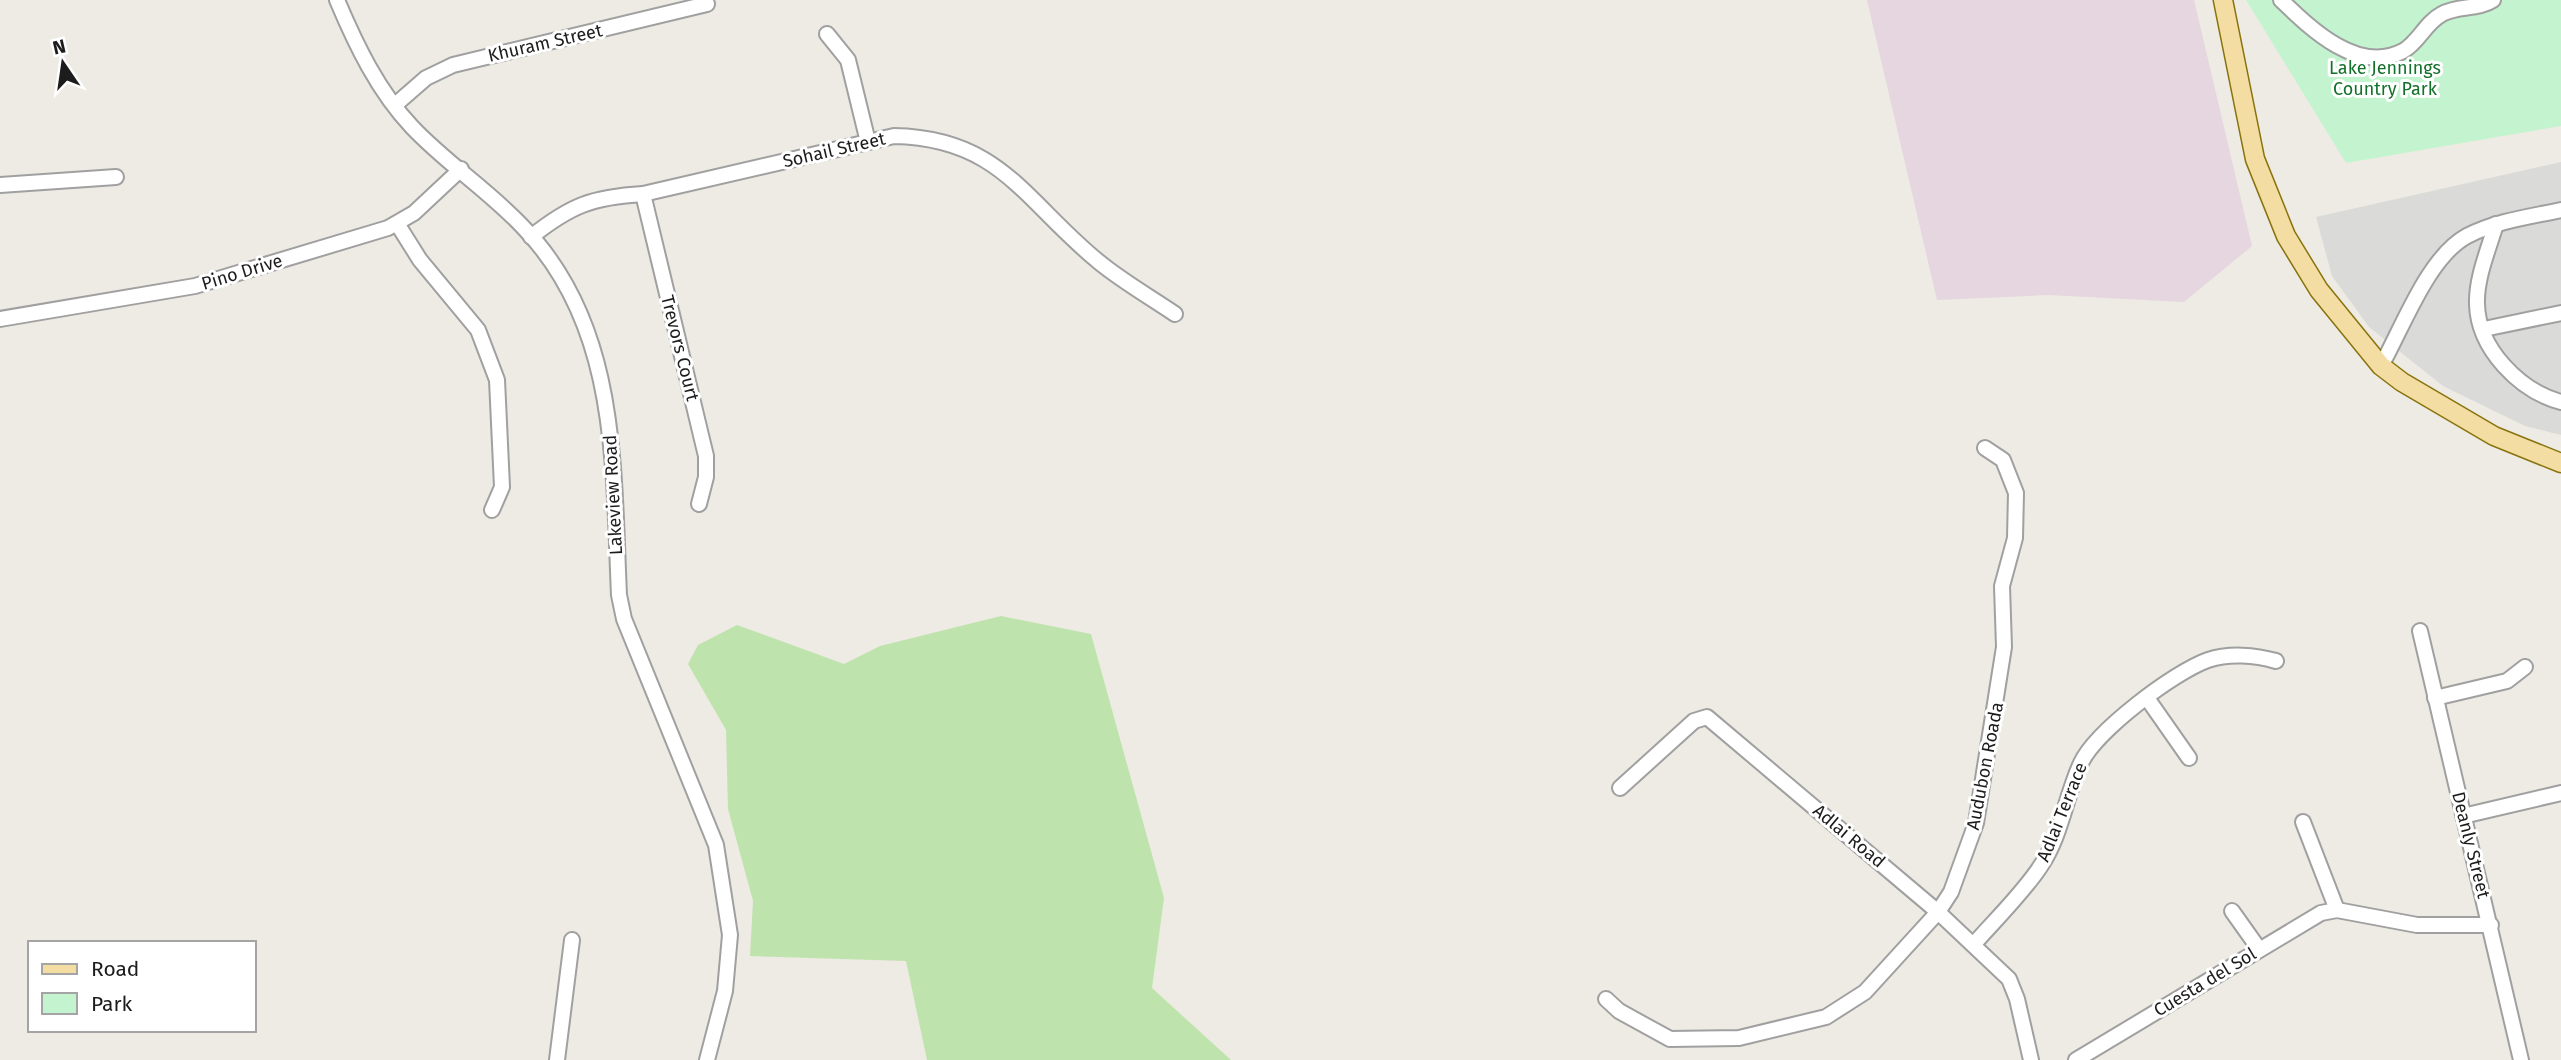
<svg xmlns="http://www.w3.org/2000/svg" width="2561" height="1060" viewBox="0 0 2561 1060" font-family="'Fira Sans',sans-serif">
	<style>
		.residential { fill: #dadad9 }
		.industrial { fill: #e5d6e0 }
		.grass { fill: #bfe3ad }
		.park { fill: #c3f4cf }
		.lines { fill: none; stroke-linecap: round; stroke-linejoin: round }
		.minor-casing { stroke: #a0a0a0; stroke-width: 18 }
		.major-casing { stroke: #88730d; stroke-width: 21 }
		.minor { stroke: #fff; stroke-width: 14 }
		.major { stroke: #f3dda2; stroke-width: 18 }
		.labels { text-anchor: middle; stroke-width: 6; stroke-linejoin: round; paint-order: stroke }
		.street-label { font-size: 18px; fill: #1c1c1c; stroke: #fff }
		.park-label { font-size: 18px; fill: #15702b; stroke: #fff }
	</style>
	<rect width="100%" height="100%" fill="#edebe3"/>
	<path class="residential" d="M 2561,162 L 2561,435 L 2525,426 L 2443,386 L 2369,327 L 2332,276 L 2316,217 Z"/>
	<path class="industrial" d="M 1867,0 L 2194,0 L 2252,246 L 2184,302 L 2048,295 L 1937,300 Z"/>
	<path class="grass" d="M 1001,616 L 1091,634 L 1164,898 L 1152,988 L 1231,1060 L 927,1060 L 906,961 L 750,956 L 753,901 L 728,809 L 726,730 L 688,664 L 698,645 L 737,625 L 844,664 L 880,646 Z"/>
	<path class="park" d="M 2246,0 L 2561,0 L 2561,126 L 2346,163 Z"/>
	<g class="lines">
		<g class="minor-casing">
			<g id="minor">
				<path d="M 337,0 C 356,45 378,91 412,127 C 446,163 488,190 522,226 C 619,325 613,466 619,595 L 624,619 L 716,845 L 730,935 L 725,991 L 707,1060"/>
				<path d="M 2281,0 C 2310,28 2358,75 2403,51 C 2419,42 2425,23 2442,14 C 2458,5 2478,10 2493,0"/>
				<path d="M 827,34 L 848,60 L 868,142"/>
				<path d="M 395,105 L 426,78 L 453,65 L 707,4"/>
				<path d="M 0,185 L 116,177"/>
				<path d="M 643,194 L 706,456 L 706,477 L 699,504"/>
				<path d="M 2496,224 C 2489,248 2476,278 2477,304 C 2478,349 2520,391 2561,402"/>
				<path d="M 398,225 L 420,260 L 478,330 L 497,380 L 502,487 L 492,510"/>
				<path d="M 531,237 C 571,205 593,197 643,194 L 894,136 C 1001,138 1025,202 1099,262 C 1122,281 1150,297 1175,314"/>
				<path d="M 0,319 L 195,286 L 388,228 L 414,213 L 461,169"/>
				<path d="M 2484,329 L 2561,313"/>
				<path d="M 2381,366 C 2403,327 2428,257 2467,236 C 2496,221 2529,217 2561,210"/>
				<path d="M 2420,631 L 2521,1060"/>
				<path d="M 2147,698 L 2189,758"/>
				<path d="M 2435,698 L 2507,681 L 2525,667"/>
				<path d="M 1620,788 L 1694,721 L 1707,717 L 1938,912 L 2009,979 L 2017,999 L 2031,1060"/>
				<path d="M 2463,816 L 2561,793"/>
				<path d="M 2303,822 L 2337,910 L 2417,925 L 2491,925"/>
				<path d="M 2232,911 L 2259,949"/>
				<path d="M 1974,944 C 1996,919 2022,894 2040,867 C 2062,835 2065,797 2081,763 C 2096,731 2174,672 2208,660 C 2229,653 2255,655 2276,661"/>
				<path d="M 1606,999 L 1619,1011 L 1670,1039 L 1739,1038 L 1826,1017 L 1865,992 L 1938,912 L 1951,892 L 1976,823 L 2004,647 L 2002,586 L 2015,538 L 2016,493 L 2003,460 L 1985,448"/>
				<path d="M 557,1060 L 572,940"/>
				<path d="M 2076,1060 L 2321,913 L 2337,910"/>
			</g>
		</g>
		<g class="major-casing">
			<path id="major" d="M 2223,0 L 2255,159 L 2286,236 L 2319,290 L 2381,366 L 2402,382 L 2494,436 L 2561,463"/>
		</g>
		<use href="#minor" class="minor"/>
		<use href="#major" class="major"/>
	</g>
	<g class="labels">
		<g class="street-label">
			<text transform="translate(545 43) rotate(-13)" y="6">Khuram Street</text>
			<text transform="translate(834 150) rotate(-13)" y="6">Sohail Street</text>
			<text transform="translate(242 272) rotate(-17)" y="6">Pino Drive</text>
			<text transform="translate(680 348) rotate(76)" y="6">Trevors Court</text>
			<text transform="translate(613 495) rotate(-93)" y="6">Lakeview Road</text>
			<text transform="translate(1985 766) rotate(-79)" y="6">Audubon Roada</text>
			<text transform="translate(2062 812) rotate(-68)" y="6">Adlai Terrace</text>
			<text transform="translate(1849 836) rotate(40)" y="6">Adlai Road</text>
			<text transform="translate(2471 845) rotate(76)" y="6">Deanly Street</text>
			<text transform="translate(2205 982) rotate(-31)" y="6">Cuesta del Sol</text>
		</g>
		<g class="park-label">
			<text x="2385" y="74">Lake Jennings<tspan x="2385" dy="21">Country Park</tspan></text>
		</g>
	</g>
	<rect x="28" y="941" width="228" height="91" fill="#ffffff" stroke="#a4a4a4" stroke-width="2"/>
	<rect x="42" y="964" width="35" height="10" fill="#f3dda2" stroke="#a4a4a4" stroke-width="2"/>
	<text x="91" y="976" font-size="21" fill="#1c1c1c">Road</text>
	<rect x="42" y="993" width="35" height="21" fill="#c3f4cf" stroke="#a4a4a4" stroke-width="2"/>
	<text x="91" y="1011" font-size="21" fill="#1c1c1c">Park</text>
	<g transform="translate(63 63) rotate(347)" stroke="#ffffff" stroke-width="5" paint-order="stroke">
	<path d="M0-5L12 26L0 18L-12 26Z" fill="#1c1c1c"/>
	<text y="-10" font-size="19" font-weight="bold" text-anchor="middle" fill="#1c1c1c">N</text>
	</g>
</svg>
